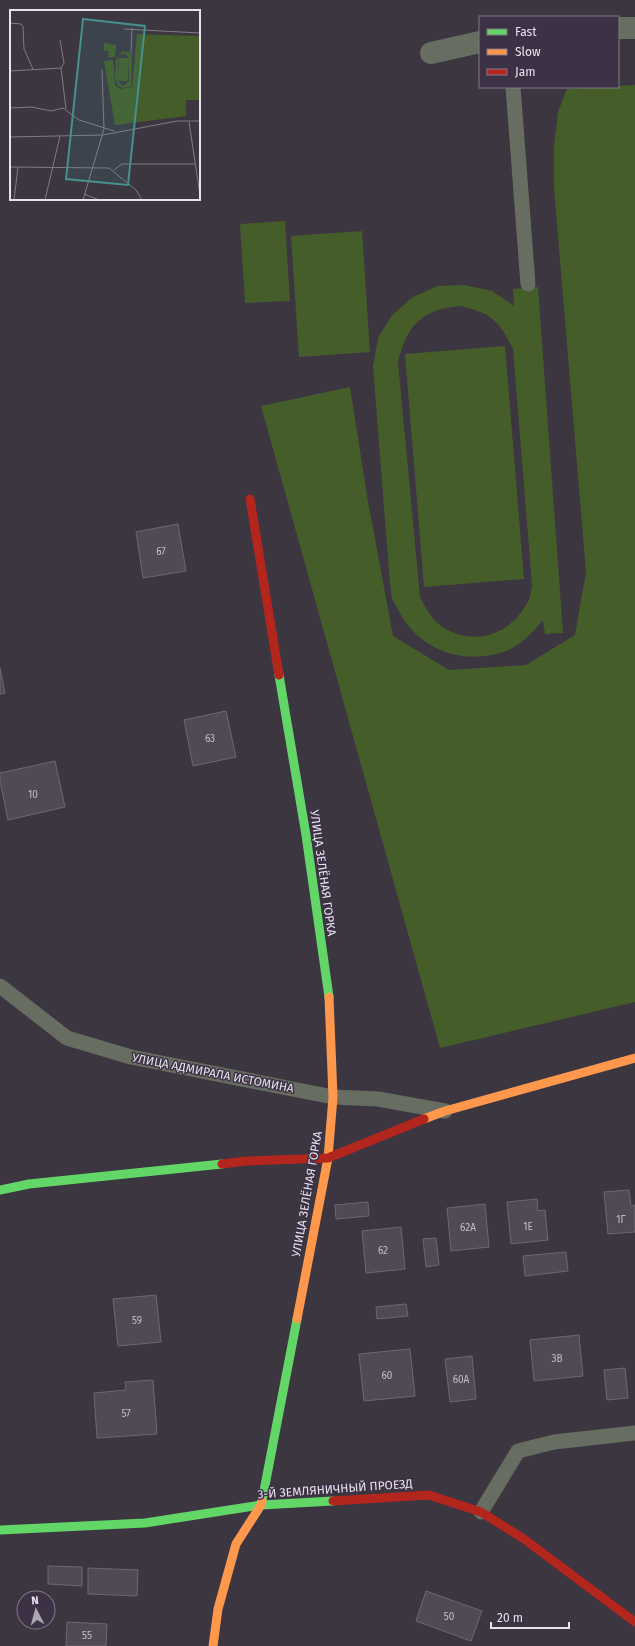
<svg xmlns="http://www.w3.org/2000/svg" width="635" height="1646" viewBox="0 0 635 1646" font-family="'Fira Sans',sans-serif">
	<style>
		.green { fill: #455e29; fill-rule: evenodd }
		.building { fill: #4f4a53; stroke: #6c6871 }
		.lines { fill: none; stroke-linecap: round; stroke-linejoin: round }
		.lane { stroke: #676e61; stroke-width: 15 }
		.street { stroke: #676e61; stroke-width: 22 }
		.fast { stroke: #63d668; stroke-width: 9 }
		.slow { stroke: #ff974d; stroke-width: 9 }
		.jam { stroke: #b3261e; stroke-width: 9 }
		.labels { text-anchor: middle; stroke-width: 3; stroke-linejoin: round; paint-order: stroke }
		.number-label { font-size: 10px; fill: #c2bcc7 }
		.street-label { font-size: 12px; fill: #e8e2ee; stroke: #3d3245 }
		.inset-road { fill: none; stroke: #817b86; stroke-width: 1 }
		.view { fill: #45918e; fill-opacity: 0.15; stroke: #45918e; stroke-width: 2 }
		.inset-edge { fill: none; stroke: #e8e2ee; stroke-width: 2 }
	</style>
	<rect width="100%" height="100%" fill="#3c3641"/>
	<g class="green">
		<path d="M 635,85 L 635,1002 L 440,1048 L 261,406 L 350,387 L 367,496 L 393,636 L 449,670 L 526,665 L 575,635 L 586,572 L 554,188 L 554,145 L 558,112 L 567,89 Z"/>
		<path d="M 285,221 L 290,301 L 245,303 L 240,224 Z"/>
		<path d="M 362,231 L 370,352 L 299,357 L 291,236 Z"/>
		<path d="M 465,285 L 492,291 L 514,306 L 513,289 L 538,287 L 563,633 L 545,634 L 543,620 C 533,632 521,645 506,651 C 465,666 419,651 399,611 C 397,607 393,602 392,598 C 390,589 390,579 389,571 L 373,366 L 378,338 L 392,315 L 413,297 L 438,286 ZM 459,306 C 490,312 499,320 513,349 L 532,585 C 531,591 530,600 526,605 C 509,635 474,646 444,628 C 432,621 426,608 420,597 L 398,362 C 407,326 420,310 459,306 Z"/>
		<path d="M 505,346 L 524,579 L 424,587 L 405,354 Z"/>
	</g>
	<g class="building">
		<path d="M 178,524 L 186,571 L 143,578 L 136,532 Z"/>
		<path d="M 0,668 L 5,693 L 0,694 Z"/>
		<path d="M 226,711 L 236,757 L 193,766 L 184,720 Z"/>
		<path d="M 55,761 L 65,807 L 8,820 L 0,781 L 0,773 Z"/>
		<path d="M 629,1190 L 631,1206 L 635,1205 L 635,1232 L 608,1234 L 604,1192 Z"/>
		<path d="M 537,1199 L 538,1211 L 545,1210 L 548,1240 L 511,1244 L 507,1202 Z"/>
		<path d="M 368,1202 L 369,1216 L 336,1219 L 335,1205 Z"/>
		<path d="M 485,1204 L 489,1247 L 451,1251 L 447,1208 Z"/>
		<path d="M 401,1227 L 405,1269 L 366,1273 L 362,1231 Z"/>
		<path d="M 436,1238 L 439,1265 L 426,1267 L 423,1239 Z"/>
		<path d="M 566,1252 L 568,1271 L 525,1276 L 523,1256 Z"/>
		<path d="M 156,1295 L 161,1342 L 118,1346 L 113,1299 Z"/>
		<path d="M 406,1304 L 408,1316 L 377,1319 L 376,1307 Z"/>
		<path d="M 579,1335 L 583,1376 L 534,1381 L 530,1340 Z"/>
		<path d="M 410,1349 L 415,1396 L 364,1401 L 359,1354 Z"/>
		<path d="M 472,1356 L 476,1399 L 450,1402 L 445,1359 Z"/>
		<path d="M 625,1368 L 628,1398 L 607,1400 L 604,1370 Z"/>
		<path d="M 153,1380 L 157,1434 L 97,1438 L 94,1393 L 126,1390 L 125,1382 Z"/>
		<path d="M 48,1566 L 82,1567 L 82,1586 L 48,1584 Z"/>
		<path d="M 88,1568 L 138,1570 L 137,1596 L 88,1594 Z"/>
		<path d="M 426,1591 L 482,1611 L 471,1641 L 416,1621 Z"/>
		<path d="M 67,1622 L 107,1624 L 106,1646 L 66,1646 Z"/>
	</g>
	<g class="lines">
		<g class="lane">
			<path d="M 513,87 L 528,284"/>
			<path d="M 0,986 L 67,1038 L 131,1057 L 333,1097 L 378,1099 L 445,1111"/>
			<path d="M 481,1512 L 518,1451 L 554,1442 L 635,1433"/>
		</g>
		<g class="street">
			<path d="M 618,28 L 635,28"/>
			<path d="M 431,53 L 480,42"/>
		</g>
		<g class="fast">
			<path d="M 279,675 L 306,835 L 329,997"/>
			<path d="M 0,1190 L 29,1184 L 222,1164"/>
			<path d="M 262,1501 L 297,1319"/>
			<path d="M 0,1530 L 145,1523 L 261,1505 L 333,1501"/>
		</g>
		<g class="slow">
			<path d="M 424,1119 L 445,1111 L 635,1058"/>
			<path d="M 297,1319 L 328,1158 L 333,1097 L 329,997"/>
			<path d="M 213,1646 L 218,1609 L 236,1544 L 261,1505 L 262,1501"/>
		</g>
		<g class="jam">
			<path d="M 250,499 L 279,675"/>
			<path d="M 222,1164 L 246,1161 L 328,1158 L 424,1119"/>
			<path d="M 333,1501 L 429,1495 L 481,1512 L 524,1539 L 635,1622"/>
		</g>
	</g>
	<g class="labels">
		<g class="number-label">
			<text x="161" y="555">67</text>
			<text x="210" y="742">63</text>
			<text x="33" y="798">10</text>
			<text x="621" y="1223">1Г</text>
			<text x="528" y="1230">1Е</text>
			<text x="468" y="1231">62А</text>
			<text x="383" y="1254">62</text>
			<text x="137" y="1324">59</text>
			<text x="557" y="1362">3В</text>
			<text x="387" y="1379">60</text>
			<text x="461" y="1383">60А</text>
			<text x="126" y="1417">57</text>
			<text x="449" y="1620">50</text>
			<text x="87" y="1639">55</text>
		</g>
		<g class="street-label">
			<text transform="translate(323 873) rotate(82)" y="4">УЛИЦА ЗЕЛЁНАЯ ГОРКА</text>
			<text transform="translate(213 1073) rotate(11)" y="4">УЛИЦА АДМИРАЛА ИСТОМИНА</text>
			<text transform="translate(307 1194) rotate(-80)" y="4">УЛИЦА ЗЕЛЁНАЯ ГОРКА</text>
			<text transform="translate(335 1489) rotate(-4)" y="4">3-Й ЗЕМЛЯНИЧНЫЙ ПРОЕЗД</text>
		</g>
	</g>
	<g transform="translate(10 10)">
		<rect width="190" height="190" fill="#3c3641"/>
		<path d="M 127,24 L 190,26 L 190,90 L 176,90 L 176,106 L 105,115 L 94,51 L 103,50 L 105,75 L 110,79 L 122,77 ZM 94,33 L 106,35 L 105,47 L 98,47 L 99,41 L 94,41 ZM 113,41 L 122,43 L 121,76 L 113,78 L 108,76 L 105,68 L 106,49 ZM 115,44 L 119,48 L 119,71 L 113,76 L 108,71 L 118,71 L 119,48 L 109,48 L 108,70 L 108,48 L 110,45 Z" fill="#455e29" fill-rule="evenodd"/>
		<path class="inset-road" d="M 0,13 L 11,14 L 13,16 L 14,39 L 23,59M 114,19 L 190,23M 50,30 L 54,53 L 51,58M 121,42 L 122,18M 0,61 L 51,58 L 56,99M 0,98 L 22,97 L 41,101 L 53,98 L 69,110 L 104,121M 179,112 L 190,185M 0,127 L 93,125 L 167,111 L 190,111M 0,157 L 99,158 L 126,180 L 132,190M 104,160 L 112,154 L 185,154M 74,184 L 89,190M 4,190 L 8,157M 35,190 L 50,126M 73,190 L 94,119 L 92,60"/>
		<path class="view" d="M 73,9 L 135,16 L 118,175 L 56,169 Z"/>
		<rect width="190" height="190" class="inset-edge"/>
	</g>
	<rect x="479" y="16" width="140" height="72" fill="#3d3245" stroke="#817889"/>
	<rect x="487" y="29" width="20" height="6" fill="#63d668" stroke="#817889"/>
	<text x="515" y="36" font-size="12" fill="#e8e2ee">Fast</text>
	<rect x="487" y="49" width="20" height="6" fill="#ff974d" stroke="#817889"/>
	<text x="515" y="56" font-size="12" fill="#e8e2ee">Slow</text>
	<rect x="487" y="69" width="20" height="6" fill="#b3261e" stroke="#817889"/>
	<text x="515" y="76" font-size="12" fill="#e8e2ee">Jam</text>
	<g transform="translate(36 1610) rotate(354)"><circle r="19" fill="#3d3245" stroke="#817889"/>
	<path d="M0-3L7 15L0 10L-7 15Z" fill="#aca6b1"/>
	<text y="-6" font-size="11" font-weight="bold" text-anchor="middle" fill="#e8e2ee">N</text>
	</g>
	<path d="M491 1622v6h78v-6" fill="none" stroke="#e8e2ee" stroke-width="2"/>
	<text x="497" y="1622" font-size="12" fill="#e8e2ee" stroke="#3d3245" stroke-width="3" paint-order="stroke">20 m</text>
</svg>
